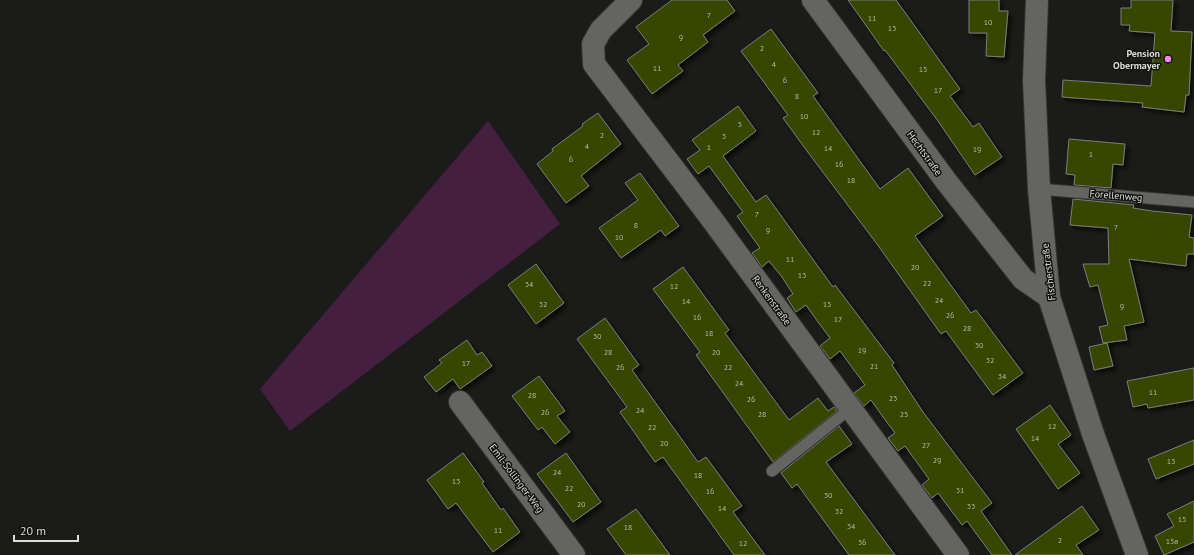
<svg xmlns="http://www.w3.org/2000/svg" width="1194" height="555" viewBox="0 0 1194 555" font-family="'PT Sans',sans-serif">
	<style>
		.green { fill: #451f40 }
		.building { fill: #374600; stroke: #7c7d7a; filter: url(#shadow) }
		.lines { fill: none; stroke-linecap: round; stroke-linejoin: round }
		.lane-casing { stroke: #353634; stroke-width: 13 }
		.street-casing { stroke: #353634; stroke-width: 24 }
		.lane { stroke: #646562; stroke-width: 11 }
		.street { stroke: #646562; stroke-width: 22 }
		.poi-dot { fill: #f987e9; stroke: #121310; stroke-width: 1.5 }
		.labels { text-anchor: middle; stroke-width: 3; stroke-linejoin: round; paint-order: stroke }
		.number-label { font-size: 8px; fill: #b3b7a4 }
		.poi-label { font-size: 10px; font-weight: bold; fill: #dcdddb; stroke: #121310; text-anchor: end }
		.street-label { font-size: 10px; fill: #dcdddb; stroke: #121310 }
	</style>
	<defs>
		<filter id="shadow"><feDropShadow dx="3.5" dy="3.5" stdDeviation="2" flood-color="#0009"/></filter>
	</defs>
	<rect width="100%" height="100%" fill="#1b1c19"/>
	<path class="green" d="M 488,121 L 560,224 L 290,431 L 260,389 Z"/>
	<g class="building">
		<path d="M 672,0 L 727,0 L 735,11 L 703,35 L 708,42 L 678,65 L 683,71 L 652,94 L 627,60 L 649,44 L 636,27 Z"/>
		<path d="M 848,0 L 896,0 L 960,89 L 950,96 L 973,127 L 979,123 L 1002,157 L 975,175 L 938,121 L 885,50 L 884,51 Z"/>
		<path d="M 969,0 L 999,0 L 999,11 L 1008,11 L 1004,57 L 986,56 L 987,33 L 969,33 Z"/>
		<path d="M 1131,0 L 1173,0 L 1171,31 L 1192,32 L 1189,95 L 1186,95 L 1184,112 L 1142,107 L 1143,103 L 1062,97 L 1063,80 L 1151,86 L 1155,33 L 1129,31 L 1130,25 L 1121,25 L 1121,8 L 1131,8 Z"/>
		<path d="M 771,29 L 818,93 L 813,96 L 880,189 L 908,168 L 943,216 L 915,236 L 971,313 L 976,310 L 1023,373 L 993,395 L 946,331 L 941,334 L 877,244 L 807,151 L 783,118 L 788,115 L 741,51 Z"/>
		<path d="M 738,106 L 756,131 L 723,156 L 756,202 L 766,195 L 833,287 L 835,285 L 894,363 L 892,365 L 923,412 L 992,503 L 981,511 L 1012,555 L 992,555 L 967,521 L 962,525 L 938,493 L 932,498 L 922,485 L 929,479 L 905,446 L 898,451 L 888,438 L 895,433 L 883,417 L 871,400 L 864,406 L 854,393 L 865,385 L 840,351 L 830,359 L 820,346 L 830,338 L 818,322 L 806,305 L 796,312 L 787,298 L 793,294 L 782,277 L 769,261 L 762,267 L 752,253 L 760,248 L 737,216 L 743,212 L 709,166 L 698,174 L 687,159 L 700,150 L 692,140 Z"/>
		<path d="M 598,113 L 621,144 L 581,176 L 589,186 L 566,203 L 537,164 L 553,151 L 552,149 L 583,126 L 582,124 Z"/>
		<path d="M 1069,139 L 1125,144 L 1123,165 L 1113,164 L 1111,188 L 1074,185 L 1075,175 L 1066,174 Z"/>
		<path d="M 640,173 L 679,226 L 665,236 L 661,230 L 621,258 L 599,228 L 638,200 L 625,183 Z"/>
		<path d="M 1073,199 L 1134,205 L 1133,208 L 1152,211 L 1192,215 L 1189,237 L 1194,238 L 1194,254 L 1187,254 L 1186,266 L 1129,259 L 1144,322 L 1124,326 L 1127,340 L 1103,343 L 1099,327 L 1108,325 L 1098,285 L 1090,287 L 1083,264 L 1109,264 L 1108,228 L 1070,225 Z"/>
		<path d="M 536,264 L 564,303 L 536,324 L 508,285 Z"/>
		<path d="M 683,267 L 729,330 L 725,333 L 789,420 L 818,398 L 828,411 L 834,407 L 837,411 L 773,462 L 696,355 L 700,352 L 653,289 Z"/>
		<path d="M 605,318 L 639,365 L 632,370 L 698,462 L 706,457 L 742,506 L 733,512 L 765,555 L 734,555 L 663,457 L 655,462 L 620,412 L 627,407 L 577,339 Z"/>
		<path d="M 467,340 L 477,355 L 482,352 L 492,366 L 460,389 L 453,379 L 436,392 L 424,377 L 442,363 L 439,360 Z"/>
		<path d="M 1107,343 L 1113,366 L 1094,370 L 1089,347 Z"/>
		<path d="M 1194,368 L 1194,400 L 1148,408 L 1147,404 L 1133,407 L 1127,381 Z"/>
		<path d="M 539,376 L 565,411 L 557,416 L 570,432 L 555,444 L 542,427 L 538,430 L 512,396 Z"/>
		<path d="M 1050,405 L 1071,435 L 1058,444 L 1080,473 L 1058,489 L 1016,429 Z"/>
		<path d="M 839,426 L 852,444 L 826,462 L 895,555 L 849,555 L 797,484 L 792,488 L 781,473 Z"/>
		<path d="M 1194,440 L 1194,464 L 1156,479 L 1148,459 Z"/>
		<path d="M 463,453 L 484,482 L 482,483 L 501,510 L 503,508 L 520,532 L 493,552 L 456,503 L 448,509 L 427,480 Z"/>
		<path d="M 566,453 L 601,502 L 573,522 L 537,474 Z"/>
		<path d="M 1194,501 L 1194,542 L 1164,555 L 1155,536 L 1174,526 L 1167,514 Z"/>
		<path d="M 1082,506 L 1099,530 L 1076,545 L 1083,555 L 1015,555 Z"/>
		<path d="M 636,509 L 648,525 L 670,555 L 626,555 L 607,529 Z"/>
	</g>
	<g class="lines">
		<g class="lane-casing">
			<g id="lane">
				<path d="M 1039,189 L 1194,202"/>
				<path d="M 772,471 L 851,408"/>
			</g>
		</g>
		<g class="street-casing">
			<g id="street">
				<path d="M 631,0 L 601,30 L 593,44 L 594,64 L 711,218 L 958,555"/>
				<path d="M 813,0 L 946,181 L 1023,279 L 1049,297"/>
				<path d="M 1037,0 L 1034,81 L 1039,189 L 1049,297 L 1093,434 L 1137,555"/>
				<path d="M 460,402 L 574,555"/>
			</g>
		</g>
		<use href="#lane" class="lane"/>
		<use href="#street" class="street"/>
	</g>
	<circle class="poi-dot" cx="1168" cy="59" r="4"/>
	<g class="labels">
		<g class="number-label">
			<text x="709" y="18">7</text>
			<text x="872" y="21">11</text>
			<text x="988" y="25">10</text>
			<text x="892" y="31">13</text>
			<text x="681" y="40">9</text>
			<text x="762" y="51">2</text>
			<text x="774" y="67">4</text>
			<text x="657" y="71">11</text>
			<text x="923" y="72">15</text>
			<text x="785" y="83">6</text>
			<text x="938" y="93">17</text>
			<text x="797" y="99">8</text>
			<text x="804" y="119">10</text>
			<text x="740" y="127">5</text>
			<text x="816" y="135">12</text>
			<text x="602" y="138">2</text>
			<text x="724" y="139">3</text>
			<text x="587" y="149">4</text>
			<text x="709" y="150">1</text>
			<text x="828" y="151">14</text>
			<text x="977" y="152">19</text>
			<text x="1091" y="157">1</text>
			<text x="571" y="162">6</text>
			<text x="839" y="167">16</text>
			<text x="851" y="183">18</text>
			<text x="757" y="217">7</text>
			<text x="636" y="228">8</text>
			<text x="1116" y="230">7</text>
			<text x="768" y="233">9</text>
			<text x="619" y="240">10</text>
			<text x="790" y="262">11</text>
			<text x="915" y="270">20</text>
			<text x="802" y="278">13</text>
			<text x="927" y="286">22</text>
			<text x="529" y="287">34</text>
			<text x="674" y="289">12</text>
			<text x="939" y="303">24</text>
			<text x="686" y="304">14</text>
			<text x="543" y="307">32</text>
			<text x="827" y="307">15</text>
			<text x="1122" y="309">9</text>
			<text x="950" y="318">26</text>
			<text x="697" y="320">16</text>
			<text x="838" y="322">17</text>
			<text x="967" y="331">28</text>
			<text x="709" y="336">18</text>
			<text x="597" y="339">30</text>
			<text x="979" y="348">30</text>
			<text x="862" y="353">19</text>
			<text x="608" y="355">28</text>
			<text x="716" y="355">20</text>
			<text x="990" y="363">32</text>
			<text x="466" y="366">17</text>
			<text x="874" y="369">21</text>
			<text x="620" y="370">26</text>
			<text x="728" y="370">22</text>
			<text x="1002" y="379">34</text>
			<text x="739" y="386">24</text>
			<text x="1153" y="395">11</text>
			<text x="532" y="398">28</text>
			<text x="893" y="401">23</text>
			<text x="751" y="402">26</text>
			<text x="640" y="413">24</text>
			<text x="545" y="415">26</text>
			<text x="762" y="417">28</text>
			<text x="904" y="417">25</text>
			<text x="1052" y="429">12</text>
			<text x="652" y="430">22</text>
			<text x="1035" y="441">14</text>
			<text x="664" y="446">20</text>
			<text x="926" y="448">27</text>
			<text x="937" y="463">29</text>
			<text x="1171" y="464">13</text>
			<text x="557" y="475">24</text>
			<text x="698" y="478">18</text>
			<text x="456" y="484">13</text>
			<text x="569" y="491">22</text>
			<text x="960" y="493">31</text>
			<text x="710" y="494">16</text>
			<text x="828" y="498">30</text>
			<text x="581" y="507">20</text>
			<text x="971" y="509">33</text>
			<text x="722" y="511">14</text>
			<text x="839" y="514">32</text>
			<text x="1182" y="522">15</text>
			<text x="851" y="529">34</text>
			<text x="628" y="530">18</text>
			<text x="498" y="533">11</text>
			<text x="1060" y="543">2</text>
			<text x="1172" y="544">15a</text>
			<text x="862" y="545">36</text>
			<text x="743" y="546">12</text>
		</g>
		<g class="poi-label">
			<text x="1160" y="57">Pension<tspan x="1160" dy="12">Obermayer</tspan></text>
		</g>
		<g class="street-label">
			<text transform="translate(925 153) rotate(54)" y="4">Hechtstraße</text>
			<text transform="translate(1116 195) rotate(5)" y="4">Forellenweg</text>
			<text transform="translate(1048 272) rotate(-97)" y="4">Fischerstraße</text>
			<text transform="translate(772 300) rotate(54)" y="4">Renkenstraße</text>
			<text transform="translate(517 478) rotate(53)" y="4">Emil-Sollinger-Weg</text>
		</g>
	</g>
	<path d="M14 535v6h64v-6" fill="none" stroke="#dcdddb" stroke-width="2"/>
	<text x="20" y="535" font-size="12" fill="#dcdddb" stroke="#121310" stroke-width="3" paint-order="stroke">20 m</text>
</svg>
